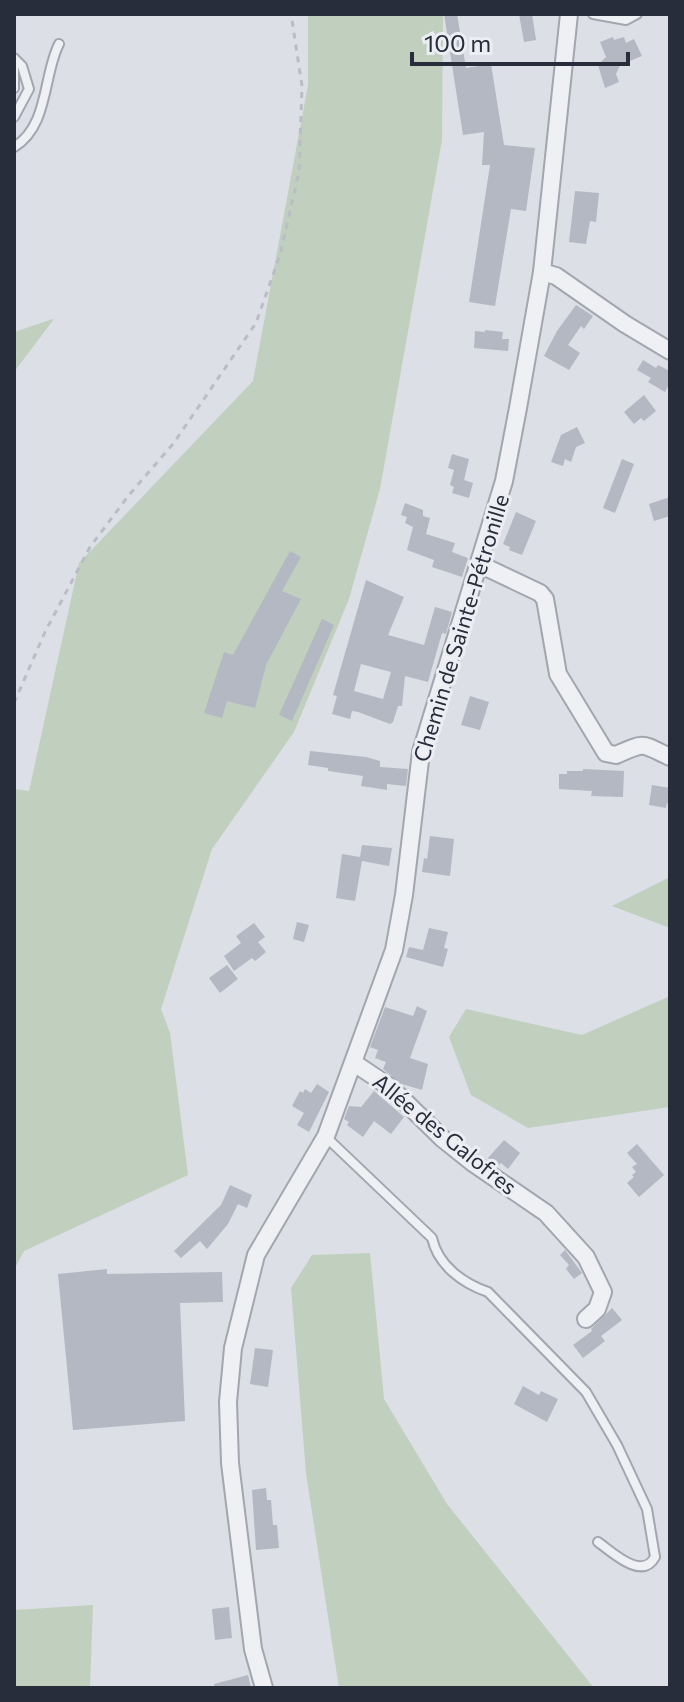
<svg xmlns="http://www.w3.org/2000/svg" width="684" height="1702" viewBox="0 0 684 1702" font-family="Commissioner,sans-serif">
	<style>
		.green { fill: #c1cfbe }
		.building { fill: #b4b8c2; fill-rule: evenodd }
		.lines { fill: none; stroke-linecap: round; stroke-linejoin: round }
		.service-casing { stroke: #a2a6af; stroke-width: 12 }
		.minor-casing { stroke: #a2a6af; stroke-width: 20 }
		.path { stroke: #bbbdc4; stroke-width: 3; stroke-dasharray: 6 6; stroke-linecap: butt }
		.service { stroke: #eff0f4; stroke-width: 8 }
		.minor { stroke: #eff0f4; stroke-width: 16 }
		.labels { text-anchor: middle; stroke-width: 6; stroke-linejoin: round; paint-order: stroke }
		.street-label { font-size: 22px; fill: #272d3b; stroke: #eceef3 }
	</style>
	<rect width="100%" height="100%" fill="#dcdfe6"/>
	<g class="green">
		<path d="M 308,14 L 443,14 L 442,140 L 380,489 L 349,599 L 294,732 L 212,849 L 161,1009 L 170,1033 L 188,1175 L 24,1251 L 14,1270 L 14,789 L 29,791 L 79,563 L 253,381 L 308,85 Z"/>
		<path d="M 53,319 L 54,319 L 14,372 L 14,332 Z"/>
		<path d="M 670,877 L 670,928 L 612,906 Z"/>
		<path d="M 670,996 L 670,1107 L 528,1128 L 471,1095 L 449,1037 L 466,1009 L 582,1035 Z"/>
		<path d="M 370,1253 L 384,1399 L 447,1504 L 594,1688 L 339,1688 L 306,1473 L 291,1288 L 312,1255 Z"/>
		<path d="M 93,1605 L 90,1688 L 14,1688 L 14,1610 Z"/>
	</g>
	<g class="building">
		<path d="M 444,14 L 457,14 L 466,68 L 491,64 L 504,145 L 535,148 L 526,211 L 511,209 L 495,306 L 469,302 L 490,165 L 482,165 L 484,132 L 463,135 Z"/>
		<path d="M 519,14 L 532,14 L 536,40 L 524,42 Z"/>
		<path d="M 613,37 L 614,40 L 624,37 L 626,43 L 634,39 L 642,56 L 620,65 L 616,74 L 619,82 L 605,88 L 598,65 L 606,57 L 600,42 Z"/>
		<path d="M 575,191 L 599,193 L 596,222 L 590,221 L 586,244 L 569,242 Z"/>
		<path d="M 576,305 L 593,316 L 584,329 L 581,326 L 568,345 L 580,353 L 569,370 L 544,356 L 557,331 Z"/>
		<path d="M 485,330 L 503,332 L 502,339 L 509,339 L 508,351 L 474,348 L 475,331 L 485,332 Z"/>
		<path d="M 643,360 L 656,368 L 658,365 L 670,371 L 670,382 L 665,392 L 648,382 L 651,378 L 637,370 Z"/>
		<path d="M 644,395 L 656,411 L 644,421 L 641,418 L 634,424 L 624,412 Z"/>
		<path d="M 577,427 L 585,443 L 576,447 L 571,462 L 565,459 L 563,466 L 551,462 L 561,435 Z"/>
		<path d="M 452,454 L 469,459 L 464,480 L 473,483 L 469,498 L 452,493 L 454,487 L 450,485 L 454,470 L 448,468 Z"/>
		<path d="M 622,459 L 634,464 L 615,513 L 603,508 Z"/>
		<path d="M 670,497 L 670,516 L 654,521 L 649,504 Z"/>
		<path d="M 405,503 L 423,510 L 423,516 L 430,518 L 426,534 L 455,543 L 452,552 L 468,558 L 462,577 L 432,567 L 434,560 L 407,550 L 413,527 L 405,523 L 407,517 L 401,515 Z"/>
		<path d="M 516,512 L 536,521 L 522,555 L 509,550 L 510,547 L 503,544 Z"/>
		<path d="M 290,551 L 301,557 L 282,591 L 301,599 L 266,665 L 255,708 L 227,701 L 222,718 L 204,713 L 224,652 L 233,655 Z"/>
		<path d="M 366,580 L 404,597 L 388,635 L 424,645 L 435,607 L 452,612 L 446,634 L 442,633 L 428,682 L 405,676 L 402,706 L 398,706 L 393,722 L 390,724 L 358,712 L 352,711 L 350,719 L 332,714 L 337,696 L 333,695 ZM 361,664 L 391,672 L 383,699 L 354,691 Z"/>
		<path d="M 322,619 L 334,625 L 292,721 L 279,715 Z"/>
		<path d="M 470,696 L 489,702 L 480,730 L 461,725 Z"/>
		<path d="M 310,751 L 366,757 L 380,761 L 380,767 L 408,769 L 406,786 L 387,784 L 387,790 L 361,786 L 363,776 L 328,771 L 328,768 L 308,765 Z"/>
		<path d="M 583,769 L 624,771 L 623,797 L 591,796 L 592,791 L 559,789 L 559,774 L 567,774 L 567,771 L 583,771 Z"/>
		<path d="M 652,785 L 670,788 L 670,804 L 667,803 L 666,808 L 649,805 Z"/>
		<path d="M 430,836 L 454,839 L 450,876 L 422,872 L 424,858 L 427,859 Z"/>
		<path d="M 362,845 L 392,848 L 389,866 L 362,861 L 355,901 L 336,898 L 342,854 L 360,857 Z"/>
		<path d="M 297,922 L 309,925 L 304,942 L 293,939 Z"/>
		<path d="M 254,923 L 265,937 L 258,942 L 266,952 L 255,961 L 252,958 L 234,971 L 224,956 L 241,943 L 236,936 Z"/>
		<path d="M 429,928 L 448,932 L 444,948 L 448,949 L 443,967 L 406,957 L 409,947 L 423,950 Z"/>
		<path d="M 227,965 L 238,979 L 220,993 L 209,978 Z"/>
		<path d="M 417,1006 L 427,1011 L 410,1058 L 428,1064 L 422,1090 L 402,1084 L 383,1069 L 386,1062 L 375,1058 L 378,1050 L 370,1047 L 385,1007 L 413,1016 Z"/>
		<path d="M 317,1084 L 329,1092 L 309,1132 L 297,1125 L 304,1113 L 292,1106 L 300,1091 L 303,1093 L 305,1089 L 311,1093 Z"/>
		<path d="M 374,1091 L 404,1117 L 391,1134 L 374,1121 L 363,1137 L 347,1125 L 349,1122 L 344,1119 L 349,1106 L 361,1107 Z"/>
		<path d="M 504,1140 L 520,1153 L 508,1169 L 501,1163 L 498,1166 L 488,1158 Z"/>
		<path d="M 637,1144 L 664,1175 L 639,1197 L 627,1183 L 634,1177 L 632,1175 L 636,1172 L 632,1167 L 637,1164 L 627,1153 Z"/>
		<path d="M 230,1185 L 252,1195 L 247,1208 L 238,1204 L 228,1224 L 207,1249 L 200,1241 L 181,1258 L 174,1251 L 221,1205 Z"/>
		<path d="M 565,1250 L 582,1273 L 574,1279 L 566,1269 L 569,1265 L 560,1255 Z"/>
		<path d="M 107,1269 L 107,1274 L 222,1272 L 223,1302 L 180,1303 L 185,1421 L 73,1430 L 58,1274 Z"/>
		<path d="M 612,1308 L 622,1320 L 601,1336 L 605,1341 L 583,1358 L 573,1345 L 592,1331 L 591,1329 Z"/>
		<path d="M 255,1348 L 273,1350 L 268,1387 L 250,1384 Z"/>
		<path d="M 523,1386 L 539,1395 L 541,1391 L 558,1399 L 547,1422 L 514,1404 Z"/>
		<path d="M 266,1488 L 267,1500 L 271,1500 L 273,1525 L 277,1525 L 279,1548 L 256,1550 L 252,1490 Z"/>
		<path d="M 229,1607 L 232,1638 L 215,1640 L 212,1609 Z"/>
		<path d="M 248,1675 L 251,1688 L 215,1688 L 214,1684 Z"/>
	</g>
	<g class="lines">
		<g class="service-casing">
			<g id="service">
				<path d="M 593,14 L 626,20 L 637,14"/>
				<path d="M 14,58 L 22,66 L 29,89 L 14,117"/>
				<path d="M 14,64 L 14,88"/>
				<path d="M 14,147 C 49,126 43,75 59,44"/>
				<path d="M 326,1137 L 432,1238 C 438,1265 462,1283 488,1292 L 586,1392 L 617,1445 L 647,1509 L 655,1557 C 642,1581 612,1552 598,1542"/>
			</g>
		</g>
		<g class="minor-casing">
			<g id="minor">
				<path d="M 542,272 L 556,276 L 625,324 L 670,351"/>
				<path d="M 479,564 L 540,593 L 545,599 L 558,674 L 606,753 L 616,755 C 646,742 640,743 670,757"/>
				<path d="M 354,1063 L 390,1087 L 443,1139 L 473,1163 L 546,1213 L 586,1257 L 603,1292 L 597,1309 L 586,1319"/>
				<path d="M 264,1688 L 253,1649 L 230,1463 L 228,1402 L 233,1348 L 256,1255 L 326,1136 L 394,950 L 404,895 L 421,752 L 504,481 L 518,408 L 542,272 L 569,14"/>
			</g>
		</g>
		<path class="path" d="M 14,703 L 45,632 L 90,547 L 129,495 L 173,444 L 256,323 L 280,255 L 299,172 L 302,86 L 291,14"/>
		<use href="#service" class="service"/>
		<use href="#minor" class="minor"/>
	</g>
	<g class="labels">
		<g class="street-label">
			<text transform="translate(461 628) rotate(-73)" y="8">Chemin de Sainte-Pétronille</text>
			<text transform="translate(445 1134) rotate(39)" y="8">Allée des Galofres</text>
		</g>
	</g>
	<rect width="684" height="1702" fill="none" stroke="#272d3b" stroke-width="32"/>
	<path d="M412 52v12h216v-12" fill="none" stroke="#272d3b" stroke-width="4"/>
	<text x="424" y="52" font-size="24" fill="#272d3b" stroke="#eceef3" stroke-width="6" paint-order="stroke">100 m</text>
</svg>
